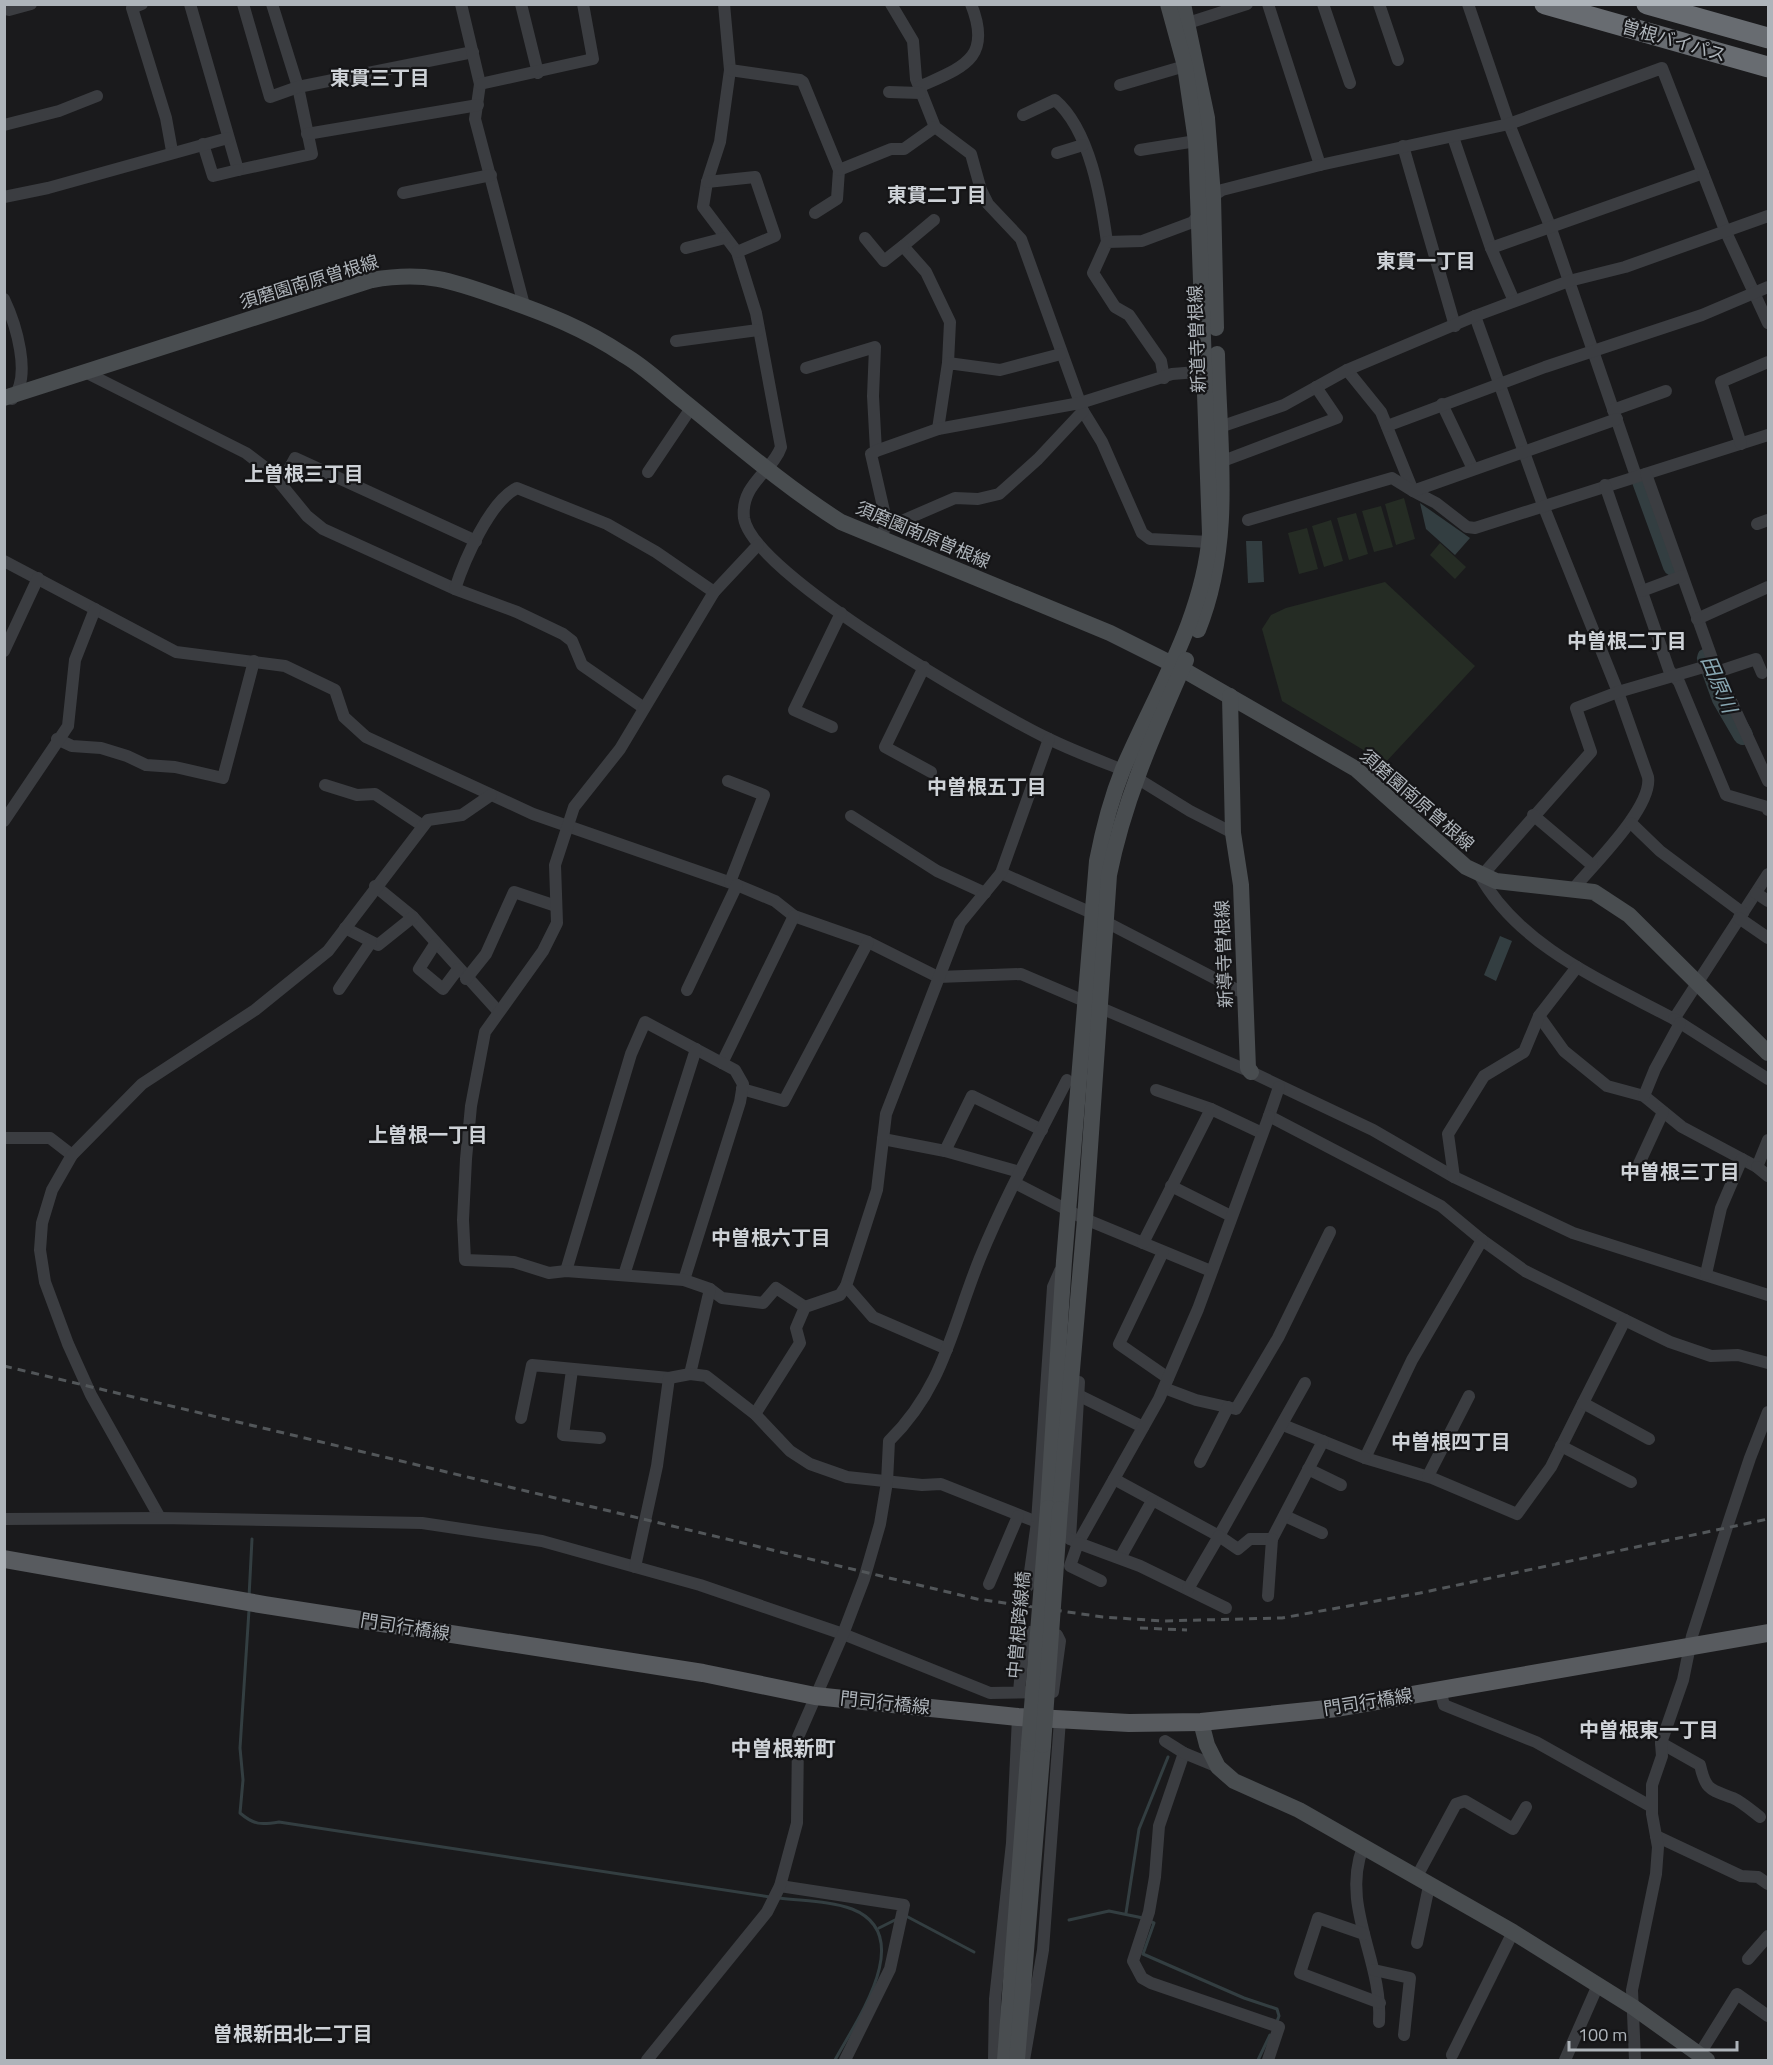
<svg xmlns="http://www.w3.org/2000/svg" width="1773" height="2065" viewBox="0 0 1773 2065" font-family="'Titillium Web','Noto Sans JP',sans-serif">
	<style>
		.green { fill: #252c24 }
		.water { fill: #333e41 }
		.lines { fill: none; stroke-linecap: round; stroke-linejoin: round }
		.stream { stroke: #333e41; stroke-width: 3 }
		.river { stroke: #333e41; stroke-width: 20 }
		.street { stroke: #3b3d41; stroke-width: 12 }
		.secondary { stroke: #494d50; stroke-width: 16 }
		.primary { stroke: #585b5f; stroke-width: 18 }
		.highway { stroke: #686c71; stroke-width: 21 }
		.rail { stroke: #525659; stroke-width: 3; stroke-dasharray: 8 6; stroke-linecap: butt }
		.secondary-bridge { stroke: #494d50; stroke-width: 16 }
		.labels { text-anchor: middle; stroke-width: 4.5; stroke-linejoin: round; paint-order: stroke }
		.street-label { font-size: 18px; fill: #aeb4ba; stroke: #151517 }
		.neighbourhood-label { font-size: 20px; font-weight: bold; fill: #ced2d7; stroke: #151517 }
		.water-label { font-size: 20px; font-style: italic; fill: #88a7b2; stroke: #151517 }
		.quarter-label { font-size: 21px; font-weight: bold; fill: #ced2d7; stroke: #151517 }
	</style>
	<rect width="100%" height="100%" fill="#1a1a1c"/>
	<g class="green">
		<path d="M 1404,498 L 1415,539 L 1396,545 L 1385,504 Z"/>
		<path d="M 1381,506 L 1393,547 L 1374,552 L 1362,511 Z"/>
		<path d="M 1356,513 L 1368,554 L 1349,560 L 1337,518 Z"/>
		<path d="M 1331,520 L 1343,561 L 1324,567 L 1312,526 Z"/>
		<path d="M 1307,528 L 1318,569 L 1299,574 L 1288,533 Z"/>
		<path d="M 1440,543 L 1466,567 L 1455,579 L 1430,555 Z"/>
		<path d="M 1385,582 L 1475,666 L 1385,763 L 1282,701 L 1262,629 L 1271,615 L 1286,608 Z"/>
	</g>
	<g class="water">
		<path d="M 1420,503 L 1470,538 L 1455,555 L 1426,529 Z"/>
		<path d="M 1246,541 L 1262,541 L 1264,582 L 1248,583 Z"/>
		<path d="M 1500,936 L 1512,941 L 1496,981 L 1484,975 Z"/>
	</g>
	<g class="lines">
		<g class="stream">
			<path d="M 249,1597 L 252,1539"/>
			<path d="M 249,1610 L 240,1748 L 243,1780 L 240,1813 C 254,1825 261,1825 279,1822 L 770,1897"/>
			<path d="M 779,1898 C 802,1901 831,1901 852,1909 C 918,1935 856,2021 835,2060"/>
			<path d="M 1126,1913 L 1139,1829 L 1168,1757"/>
			<path d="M 906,1916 L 974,1952"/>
			<path d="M 1069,1920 L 1109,1911 L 1143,1918"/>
			<path d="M 1149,1921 L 1154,1923 L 1143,1954 L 1244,1998 L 1277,2009 L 1279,2016 L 1276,2024"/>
			<path d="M 879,1928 L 897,1919"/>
			<path d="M 1258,2060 L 1270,2035"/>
		</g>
		<g class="river">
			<path d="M 1642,481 L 1673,566"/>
			<path d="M 1707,658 L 1722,699 L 1743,735"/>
		</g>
		<g class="street">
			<path d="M 142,4 L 132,8 L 166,118 L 172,151"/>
			<path d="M 190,4 L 238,170 L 312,154 L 298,87 L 272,4"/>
			<path d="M 243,4 L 270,97 L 298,87 L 473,52"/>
			<path d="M 461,4 L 480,84 L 475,119 L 524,305"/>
			<path d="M 521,4 L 538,73"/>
			<path d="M 724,4 L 730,70 L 720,142 L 707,182 L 703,207 L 737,252 L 756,313 L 781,447 C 773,471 740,484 744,518 C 752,574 992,711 1047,738 C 1071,750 1098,760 1123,770"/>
			<path d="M 891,4 L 913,41 L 916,79 L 935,127 L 971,154 L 981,190 L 988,204 L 1021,239 L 1083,411 L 1102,442 L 1142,533 L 1150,539 L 1209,542"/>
			<path d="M 1268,4 L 1320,165"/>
			<path d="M 1323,4 L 1350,83"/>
			<path d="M 1379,4 L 1398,60"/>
			<path d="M 1468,4 L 1509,124 L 1550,226 L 1636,476"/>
			<path d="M 9,10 L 31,4"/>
			<path d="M 1188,23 L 1247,4"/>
			<path d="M 730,70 L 800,80 L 803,82 L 839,170 L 837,199 L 815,213"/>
			<path d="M 480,84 L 593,59 L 583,4"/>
			<path d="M 1120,85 L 1185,66"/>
			<path d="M 919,87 C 963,67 993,59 971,4"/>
			<path d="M 889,92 L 920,93"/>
			<path d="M 1023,115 L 1055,100 C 1090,130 1101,198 1107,242"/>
			<path d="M 4,125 L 59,111 L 97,96"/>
			<path d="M 307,134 L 478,105"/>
			<path d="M 1453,137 L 1491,248"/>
			<path d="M 203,144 L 213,176 L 238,170"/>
			<path d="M 1403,146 L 1455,326"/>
			<path d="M 1140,150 L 1196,141"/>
			<path d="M 1057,153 L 1083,145"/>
			<path d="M 839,170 L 891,149 L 904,149 L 935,127"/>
			<path d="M 707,182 L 755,177 L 775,236 L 737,252"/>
			<path d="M 403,193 L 491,175"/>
			<path d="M 4,197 L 48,188 L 228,138"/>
			<path d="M 934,220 L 903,246 L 926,272 L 950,322 L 948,363"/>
			<path d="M 865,238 L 884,261 L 903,246"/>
			<path d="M 686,248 L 725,238"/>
			<path d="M 4,299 C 15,322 33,377 12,399"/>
			<path d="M 1514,301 L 1491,248 L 1703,173"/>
			<path d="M 1475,316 L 1543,505 L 1618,692 L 1648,777 C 1653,807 1593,865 1574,888"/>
			<path d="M 676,341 L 758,330"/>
			<path d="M 806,368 L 875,347 L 873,396 L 876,451"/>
			<path d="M 1347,370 L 1381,412 L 1413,491 L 1436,503 L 1467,527 L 1475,528 L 1768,435"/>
			<path d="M 87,373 L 246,453 L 271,472 L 307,516 L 323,529 L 455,589 L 517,612 L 563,634 L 572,641 L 582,665 L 644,708"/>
			<path d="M 1164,378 L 1161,361 L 1129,315 L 1115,307 L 1093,273 L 1107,242 L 1142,241 L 1193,222 L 1213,196 L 1222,190 L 1320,165 L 1509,124 L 1662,68 L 1725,230 L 1768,323"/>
			<path d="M 1442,404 L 1473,469"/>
			<path d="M 1613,410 L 1666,391"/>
			<path d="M 1387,426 L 1545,367 L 1702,315 L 1768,287"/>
			<path d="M 938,429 L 948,363 L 1000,370 L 1061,354"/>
			<path d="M 1214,429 L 1284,405 L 1347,370 L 1475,316 L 1569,281 L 1625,267 L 1768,216"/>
			<path d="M 1741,444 L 1721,382 L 1768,362"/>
			<path d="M 1223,461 L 1337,418 L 1316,387"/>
			<path d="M 648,472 L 691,408"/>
			<path d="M 1646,474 L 1714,664 L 1768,781"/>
			<path d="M 281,484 L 295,458 L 476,541"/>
			<path d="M 1605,485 L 1669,670 L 1679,682 L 1726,795 L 1767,807 L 1768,810"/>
			<path d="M 1248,520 L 1392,478 L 1413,491 L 1617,419"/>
			<path d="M 887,524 L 895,524 L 955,498 L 978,499 L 999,494 L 1038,459 L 1083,411"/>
			<path d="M 1757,524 L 1768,520"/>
			<path d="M 880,538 L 887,524 L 871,454 L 876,451 L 938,429 L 1080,403 L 1172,374 L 1210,371"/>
			<path d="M 4,561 L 176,652 L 285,666 L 335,690 L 344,717 L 366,737 L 533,814 L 737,885 L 775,901 L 794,916 L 868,942 L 938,977 L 1021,974 L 1251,1072 L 1373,1130 L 1454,1177 L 1573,1233 L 1768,1295"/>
			<path d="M 455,589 C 464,561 490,501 517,488 L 607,524 L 656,552 L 714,592"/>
			<path d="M 1642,591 L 1682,576"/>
			<path d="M 1697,619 L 1768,587"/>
			<path d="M 4,651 L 38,578"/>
			<path d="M 1714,664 L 1618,692 L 1576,708 L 1591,752 L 1486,871 L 1479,874 C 1519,947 1605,982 1674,1019 L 1768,874"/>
			<path d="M 924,667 L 885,747 L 931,772"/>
			<path d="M 1717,672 L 1756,659 L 1762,673"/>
			<path d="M 832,727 L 794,710 L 841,613"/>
			<path d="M 57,739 L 72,746 L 101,748 L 127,756 L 146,765 L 175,767 L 223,778 L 254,661"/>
			<path d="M 1135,777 L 1190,811 L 1233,833"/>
			<path d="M 728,781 L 764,795 L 730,882"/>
			<path d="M 325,785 L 357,795 L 375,794 L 423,826"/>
			<path d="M 1533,815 L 1592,865"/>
			<path d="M 851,816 L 937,871 L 985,893"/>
			<path d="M 4,821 L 68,726 L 75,660 L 95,609"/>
			<path d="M 1631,823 L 1660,851 L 1743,913"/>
			<path d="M 1001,873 L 1092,913"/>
			<path d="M 375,886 L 413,917 L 498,1011"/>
			<path d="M 1756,893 L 1768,901"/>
			<path d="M 1739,918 L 1768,938"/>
			<path d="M 1104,921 L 1245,994"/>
			<path d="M 345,928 L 378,945 L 413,917"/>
			<path d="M 435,944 L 419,969 L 443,989 L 458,969"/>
			<path d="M 466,979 L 486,954 L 514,892 L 556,906"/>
			<path d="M 339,989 L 371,942"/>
			<path d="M 687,990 L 737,885"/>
			<path d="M 1539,1016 L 1564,1051 L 1607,1086 L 1644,1096 L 1682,1127 L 1757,1167 L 1768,1140"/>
			<path d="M 1674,1019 L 1768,1079"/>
			<path d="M 722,1063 L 794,916"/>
			<path d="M 1279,1087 L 1269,1116 L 1441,1206 L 1482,1240 L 1525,1271 L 1596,1306 L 1670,1342 L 1711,1356 L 1738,1355 L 1768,1363"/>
			<path d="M 742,1089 L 784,1101 L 868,942"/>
			<path d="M 1156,1090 L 1211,1109"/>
			<path d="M 1644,1096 L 1655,1069 L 1680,1023"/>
			<path d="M 4,1138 L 50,1138 L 72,1155"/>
			<path d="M 883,1139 L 945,1151"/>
			<path d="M 1638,1166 L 1663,1112"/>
			<path d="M 1757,1167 L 1768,1176"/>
			<path d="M 1020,1172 L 945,1151 L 972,1096 L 1042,1130"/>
			<path d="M 1454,1177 L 1448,1134 L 1484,1076 L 1524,1052 L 1539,1016 L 1577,967"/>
			<path d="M 1015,1183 L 1085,1219 L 1211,1271"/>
			<path d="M 1171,1186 L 1231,1216"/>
			<path d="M 1482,1240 L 1412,1360 L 1365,1458 L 1432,1478 L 1517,1514 L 1551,1467 L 1583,1403"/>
			<path d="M 1143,1243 L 1211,1109 L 1262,1133"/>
			<path d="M 1163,1252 L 1119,1344 L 1168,1378"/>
			<path d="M 566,1271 L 631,1054 L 645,1022 L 735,1070 L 743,1084 L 740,1102 L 684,1280"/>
			<path d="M 1706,1274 L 1721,1208 L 1742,1159"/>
			<path d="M 624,1275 L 696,1049"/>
			<path d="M 710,1289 L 722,1298 L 763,1303 L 776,1288 L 805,1307"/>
			<path d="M 1625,1320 L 1583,1403 L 1649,1439"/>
			<path d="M 947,1349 L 873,1317 L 846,1286 L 877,1190 L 886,1114 L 960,923 L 1001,873 L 1049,739"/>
			<path d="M 572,1370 L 563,1435 L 600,1438"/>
			<path d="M 690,1374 L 710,1289 L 684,1280 L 566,1271 L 549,1273 L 514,1262 L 465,1260 L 463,1220 L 466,1159 L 471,1106 L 485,1032 L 543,951 L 557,923 L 555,865 L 574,807 L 620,749 L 714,592 L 758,545"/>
			<path d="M 1164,1388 L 1196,1400 L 1236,1409 L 1278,1338 L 1330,1232"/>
			<path d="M 1078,1395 L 1143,1427"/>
			<path d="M 755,1414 L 800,1343 L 796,1328 L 805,1307 L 840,1295 L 846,1286"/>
			<path d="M 521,1418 L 532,1365 L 669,1378"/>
			<path d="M 1283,1425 L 1365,1458"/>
			<path d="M 1561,1446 L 1631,1482"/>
			<path d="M 1200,1462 L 1228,1407"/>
			<path d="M 1308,1469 L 1341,1485"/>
			<path d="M 1428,1476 L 1469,1396"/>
			<path d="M 1114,1479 L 1219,1536 L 1305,1383"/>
			<path d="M 1285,1516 L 1322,1533"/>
			<path d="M 160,1518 L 91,1395 L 68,1344 L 45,1282 L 40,1250 L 42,1223 L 52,1190 L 72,1155 L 142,1084 L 255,1010 L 328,951 L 428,820 L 462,815 L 491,795"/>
			<path d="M 4,1519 L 160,1518 L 422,1523 L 542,1541 L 700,1585 L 843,1634 L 990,1693 L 1053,1692 L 1060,1641 L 1057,1635 L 1029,1632 L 1024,1637 L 1019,1692"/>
			<path d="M 1070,1539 L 1079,1382"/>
			<path d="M 1120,1558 L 1152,1501"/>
			<path d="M 635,1567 L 657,1466 L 669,1378 L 690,1374 L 706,1376 L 755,1414 L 790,1451 L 810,1464 L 847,1477 L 922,1485 L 941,1484 L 1037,1522 L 1078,1543 L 1159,1399 L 1198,1309 L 1269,1116"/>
			<path d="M 1101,1581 L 1070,1566 L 1078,1543 L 1140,1566 L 1226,1608"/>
			<path d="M 989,1584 L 1018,1516"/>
			<path d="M 1028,1586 L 1037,1522 L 1053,1287 L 1060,1271"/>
			<path d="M 1188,1589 L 1219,1536 L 1238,1549 L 1250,1539 L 1272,1539 L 1323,1441"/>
			<path d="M 1268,1596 L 1272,1539"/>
			<path d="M 1440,1690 L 1444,1705 L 1536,1742 L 1652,1807"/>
			<path d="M 1165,1741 L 1184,1753 L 1159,1826 L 1155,1877 L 1149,1912 L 1133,1961 L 1142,1978 L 1151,1983 L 1279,2027 L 1268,2060"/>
			<path d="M 1661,1743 L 1700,1765 C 1706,1791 1710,1789 1733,1798 C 1742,1802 1752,1811 1760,1817"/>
			<path d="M 1184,1753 L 1218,1767"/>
			<path d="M 1656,1836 L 1741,1876 L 1758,1877 L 1768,1884"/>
			<path d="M 1363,1847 C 1340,1907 1383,1960 1379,2022"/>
			<path d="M 1416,1878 L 1456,1804 L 1465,1801 L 1513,1829 L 1526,1807"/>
			<path d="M 780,1886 L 904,1905 L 890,1969 L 845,2060"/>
			<path d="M 1364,1934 L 1318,1918 L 1300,1973 L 1380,2003"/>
			<path d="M 1417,1943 L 1429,1886"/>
			<path d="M 1748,1959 L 1768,1936"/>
			<path d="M 1374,1970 L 1410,1978 L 1404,2035"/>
			<path d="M 1452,2055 L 1513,1932"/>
			<path d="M 1699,2055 L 1737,1994 L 1768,2016"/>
			<path d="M 647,2060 L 767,1912 L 780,1886 L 797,1823 L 798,1737 L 843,1634 L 864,1579 L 880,1524 L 887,1482 L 889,1441 C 944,1387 952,1327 980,1258 C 1005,1197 1037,1139 1067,1080"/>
			<path d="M 994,2060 L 995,1999 L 1012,1843 L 1018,1717"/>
			<path d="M 1024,2060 L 1043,1950 L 1060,1720"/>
			<path d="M 1565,2060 L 1598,1985"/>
			<path d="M 1635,2060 L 1632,1990 L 1656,1874 L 1658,1847 L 1652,1814 L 1652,1785 L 1662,1756 L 1661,1743 L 1683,1680 L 1692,1636 L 1727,1527 L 1750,1458 L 1768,1412"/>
		</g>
		<g class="secondary">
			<path d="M 1183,4 L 1207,118 L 1213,196 L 1216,328"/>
			<path d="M 4,398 L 372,280 C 425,271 451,280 501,298 C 545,313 585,329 624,355 C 645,367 663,385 682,400 C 734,442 784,486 841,522 L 1110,633 L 1182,669 L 1356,769 L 1466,867 L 1496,881 L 1594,892 L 1629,915 L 1768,1053"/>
			<path d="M 1198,630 C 1234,541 1219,447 1217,354"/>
			<path d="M 1230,696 L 1233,833 L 1241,885 L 1248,1068 L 1251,1072"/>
			<path d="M 1048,1508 L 1064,1261 L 1097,861 C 1103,830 1111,799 1123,769 C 1156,692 1203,619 1210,534 L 1196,141 L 1185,66 L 1168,4"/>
			<path d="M 1060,1509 L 1085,1219 L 1109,875 C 1124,799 1155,731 1186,660"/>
			<path d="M 1201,1722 L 1207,1745 L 1218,1767 L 1234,1781 L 1299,1810 L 1513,1932 L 1633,2007 L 1707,2060"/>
			<path d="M 1005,2060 L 1029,1744"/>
			<path d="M 1017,2060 L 1043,1745"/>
		</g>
		<path class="primary" d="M 4,1559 L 265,1605 L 703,1673 L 815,1696 L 1018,1717 L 1129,1723 L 1201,1722 L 1337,1708 L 1768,1633"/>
		<g class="highway">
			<path d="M 1545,4 L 1768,67"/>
			<path d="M 1647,4 L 1768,38"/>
		</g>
		<g class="rail">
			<path d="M 4,1366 L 977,1599 L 1103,1617 L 1162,1621 L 1282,1618 L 1420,1593 L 1768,1519"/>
			<path d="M 1140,1628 L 1187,1630"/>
		</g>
		<g class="secondary-bridge">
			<path d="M 1029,1744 L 1048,1508"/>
			<path d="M 1043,1745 L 1060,1509"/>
		</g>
	</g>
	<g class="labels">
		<g class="street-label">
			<text transform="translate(1674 41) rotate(16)" y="6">曽根バイパス</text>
			<text transform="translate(309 282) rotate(-17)" y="6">須磨園南原曽根線</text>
			<text transform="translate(1197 339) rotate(-92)" y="6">新道寺曽根線</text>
			<text transform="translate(923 535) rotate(23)" y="6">須磨園南原曽根線</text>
			<text transform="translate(1417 800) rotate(41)" y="6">須磨園南原曽根線</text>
			<text transform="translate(1224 954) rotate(-92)" y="6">新導寺曽根線</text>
			<text transform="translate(1019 1625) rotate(-85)" y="6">中曽根跨線橋</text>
			<text transform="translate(405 1627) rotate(9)" y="6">門司行橋線</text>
			<text transform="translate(1368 1702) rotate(-9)" y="6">門司行橋線</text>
			<text transform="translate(885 1703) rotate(6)" y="6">門司行橋線</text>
		</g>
		<g class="neighbourhood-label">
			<text x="380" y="85">東貫三丁目</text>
			<text x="937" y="202">東貫二丁目</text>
			<text x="1426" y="268">東貫一丁目</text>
			<text x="304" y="481">上曽根三丁目</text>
			<text x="1627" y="648">中曽根二丁目</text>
			<text x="987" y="794">中曽根五丁目</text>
			<text x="428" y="1142">上曽根一丁目</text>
			<text x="1680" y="1179">中曽根三丁目</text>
			<text x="771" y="1245">中曽根六丁目</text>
			<text x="1451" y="1449">中曽根四丁目</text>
			<text x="1649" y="1737">中曽根東一丁目</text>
			<text x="293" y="2041">曽根新田北二丁目</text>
		</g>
		<g class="water-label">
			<text transform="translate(1719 684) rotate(67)" y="7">田原川</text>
		</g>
		<g class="quarter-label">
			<text x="783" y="1756">中曽根新町</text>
		</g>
	</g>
	<rect width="1773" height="2065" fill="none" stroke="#aeb4ba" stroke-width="12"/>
	<path d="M1569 2041v9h168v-9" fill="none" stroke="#aeb4ba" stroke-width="3"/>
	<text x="1578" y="2041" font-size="18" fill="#aeb4ba" stroke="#151517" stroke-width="4.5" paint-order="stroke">100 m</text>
</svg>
